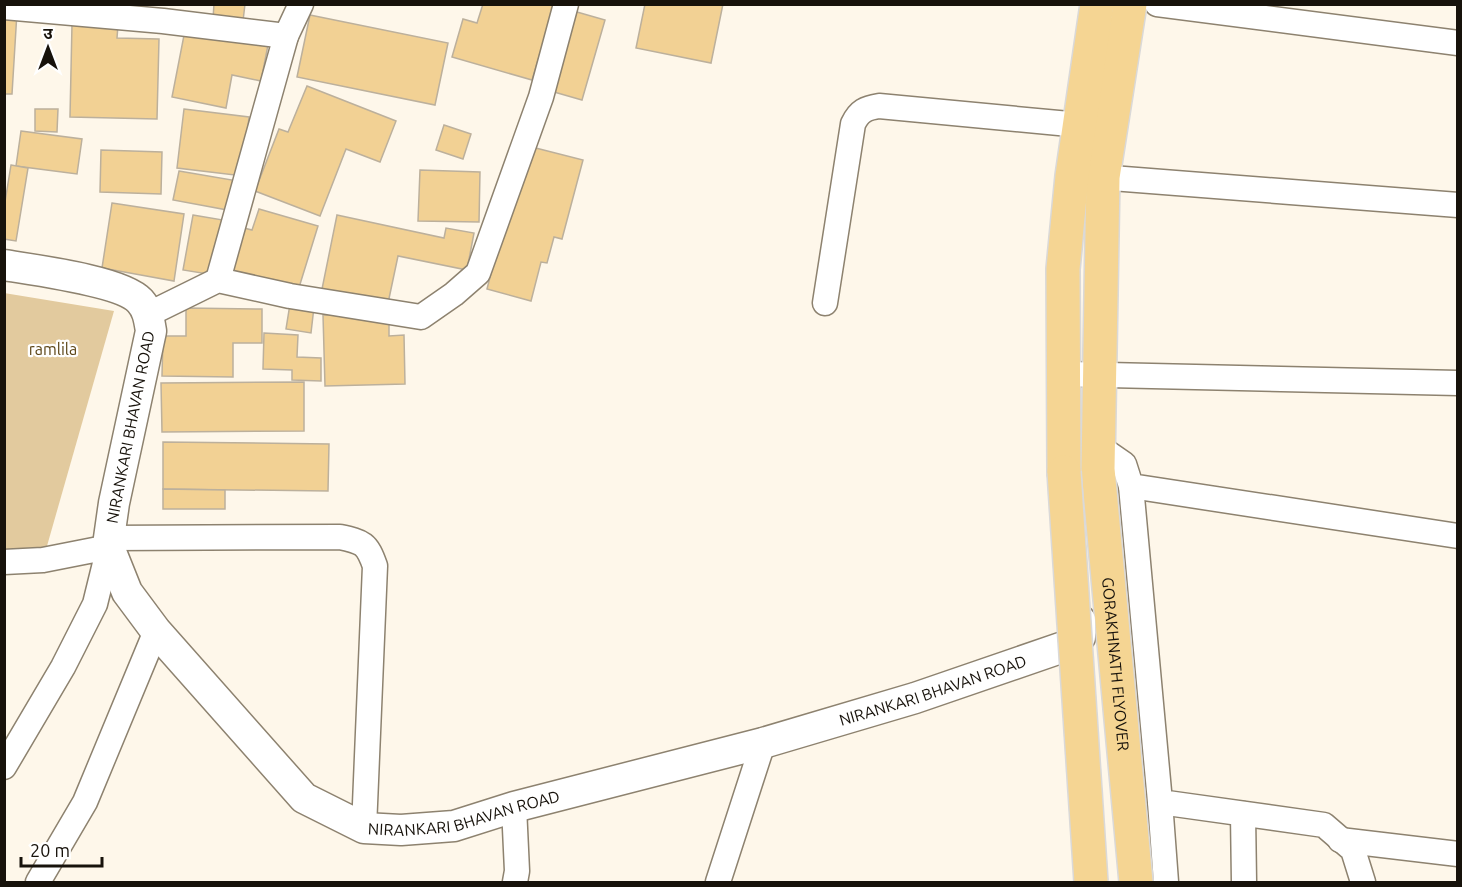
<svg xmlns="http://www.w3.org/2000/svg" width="1462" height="887" viewBox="0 0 1462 887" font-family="Ubuntu,'Noto Sans Devanagari',sans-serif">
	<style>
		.green { fill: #e2ca9e }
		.building { fill: #f2d194; stroke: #bcb09c; stroke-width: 1.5 }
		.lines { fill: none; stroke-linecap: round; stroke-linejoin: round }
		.minor-casing { stroke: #8d826f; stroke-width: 27 }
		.tertiary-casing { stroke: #8d826f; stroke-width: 33 }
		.primary-casing { stroke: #dad9d8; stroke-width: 36 }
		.minor { stroke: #fff; stroke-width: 24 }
		.tertiary { stroke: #fff; stroke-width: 30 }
		.primary { stroke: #f5d593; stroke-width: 33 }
		.primary-bridge-casing { stroke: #dad9d8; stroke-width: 36; stroke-linecap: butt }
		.primary-bridge { stroke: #f5d593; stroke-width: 33 }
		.labels { text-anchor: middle; stroke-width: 4.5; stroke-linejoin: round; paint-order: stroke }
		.park-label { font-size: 16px; fill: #5c4517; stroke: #fff }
		.street-label { font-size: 16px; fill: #17120b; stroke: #fff }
	</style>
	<rect width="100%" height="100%" fill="#fef7ea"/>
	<path class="green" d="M 4,293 L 114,311 L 43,560 L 5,560 Z"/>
	<g class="building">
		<path d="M 214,4 L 245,4 L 243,21 L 213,19 Z"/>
		<path d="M 483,4 L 555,4 L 532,80 L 452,57 L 463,19 L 477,23 Z"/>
		<path d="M 645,4 L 723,4 L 711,63 L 636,48 Z"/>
		<path d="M 570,10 L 605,20 L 582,100 L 547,90 Z"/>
		<path d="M 4,11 L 17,12 L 12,94 L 4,94 Z"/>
		<path d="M 310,15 L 448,43 L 435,105 L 297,77 Z"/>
		<path d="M 72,24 L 118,25 L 117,38 L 159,39 L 157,119 L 70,117 Z"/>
		<path d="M 185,30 L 268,45 L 261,81 L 232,75 L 226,108 L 172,97 Z"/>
		<path d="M 307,86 L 396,121 L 380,162 L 346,149 L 320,216 L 255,191 L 279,129 L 288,132 Z"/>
		<path d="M 35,109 L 58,109 L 57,132 L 35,131 Z"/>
		<path d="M 184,109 L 249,117 L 243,176 L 177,168 Z"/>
		<path d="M 444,125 L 471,134 L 463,159 L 436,150 Z"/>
		<path d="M 21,131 L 82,139 L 77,174 L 16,166 Z"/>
		<path d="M 524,145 L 583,160 L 562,239 L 554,237 L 547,263 L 541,262 L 531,301 L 487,289 Z"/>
		<path d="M 101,150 L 162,152 L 161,194 L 100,192 Z"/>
		<path d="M 11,165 L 28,168 L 16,241 L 4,239 L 4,208 Z"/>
		<path d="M 420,170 L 480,172 L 479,222 L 418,221 Z"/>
		<path d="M 179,171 L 238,181 L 233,211 L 173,200 Z"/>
		<path d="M 112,203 L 184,214 L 174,281 L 102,268 Z"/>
		<path d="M 259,209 L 318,226 L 297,294 L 227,272 L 240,227 L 252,230 Z"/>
		<path d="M 193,215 L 223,220 L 214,275 L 183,270 Z"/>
		<path d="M 337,215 L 444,238 L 446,228 L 474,233 L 467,270 L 398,256 L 387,308 L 321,294 Z"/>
		<path d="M 290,304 L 314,307 L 311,333 L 286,329 Z"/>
		<path d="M 186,308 L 262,309 L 262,343 L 233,343 L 233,377 L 162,376 L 163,336 L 186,336 Z"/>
		<path d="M 389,313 L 389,336 L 404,335 L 405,384 L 325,386 L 323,315 Z"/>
		<path d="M 264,333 L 298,335 L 297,357 L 321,358 L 321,381 L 292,380 L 292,370 L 263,369 Z"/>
		<path d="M 304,382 L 304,431 L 162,432 L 161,383 Z"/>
		<path d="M 163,442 L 329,444 L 328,491 L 163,489 Z"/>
		<path d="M 163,489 L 225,490 L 225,509 L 163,509 Z"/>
	</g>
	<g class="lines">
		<g class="minor-casing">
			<g id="minor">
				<path d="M 1157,4 L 1458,43"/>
				<path d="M 4,7 L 163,21 L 286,36"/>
				<path d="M 1086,176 L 1458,205"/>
				<path d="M 218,280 L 279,61 L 286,36 L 301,4"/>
				<path d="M 825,303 L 853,124 C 859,111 866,108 879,106 L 1080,125"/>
				<path d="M 149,314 L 218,280 L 290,296 L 421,317 L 454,294 L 478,273 L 541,97 L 566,4"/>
				<path d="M 1064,374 L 1458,383"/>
				<path d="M 1098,446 L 1124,464 L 1131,486 L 1458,536"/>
				<path d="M 1131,486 L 1160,802 L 1324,825 L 1353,850 L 1363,882"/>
				<path d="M 109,538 L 340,537 C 363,542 367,543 375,566 L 364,828"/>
				<path d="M 4,562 L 43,560 L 109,547 L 95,604 L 63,667 L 4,767"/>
				<path d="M 1160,802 L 1166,882"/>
				<path d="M 514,807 L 517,871 L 515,882"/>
				<path d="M 1243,814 L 1244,882"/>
				<path d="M 1340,840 L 1458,854"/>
				<path d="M 38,882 L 85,802 L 156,631"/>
				<path d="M 718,882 L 763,743"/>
			</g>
		</g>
		<g class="tertiary-casing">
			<g id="tertiary">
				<path id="s1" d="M 4,265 C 34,270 122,281 140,301 C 148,310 149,319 151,331 L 114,503 L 109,538 L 109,547 L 127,592 L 156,631 L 304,798 L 364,828 L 401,830 L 454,826 L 514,807 L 763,743 L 915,698 L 1075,643 L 1080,637 L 1080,620"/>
			</g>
		</g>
		<g class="primary-casing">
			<g id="primary">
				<path id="s2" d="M 1130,4 L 1103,177 L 1098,469 L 1136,882"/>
				<path d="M 1064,472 L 1063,269 L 1072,176 L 1097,4"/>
			</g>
		</g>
		<use href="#minor" class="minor"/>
		<use href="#tertiary" class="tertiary"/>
		<use href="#primary" class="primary"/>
		<g class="primary-bridge-casing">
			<path id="primary-bridge" d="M 1064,472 L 1091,882"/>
		</g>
		<use href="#primary-bridge" class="primary-bridge"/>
	</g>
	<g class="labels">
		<g class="park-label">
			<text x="53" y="355">ramlila</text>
		</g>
		<g class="street-label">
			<text transform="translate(130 427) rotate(-79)" y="6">NIRANKARI BHAVAN ROAD</text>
			<text dy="6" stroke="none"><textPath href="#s2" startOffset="663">GORAKHNATH FLYOVER</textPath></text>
			<text dy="6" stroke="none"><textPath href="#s1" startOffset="1370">NIRANKARI BHAVAN ROAD</textPath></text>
			<text dy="6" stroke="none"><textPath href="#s1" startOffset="884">NIRANKARI BHAVAN ROAD</textPath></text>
		</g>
	</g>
	<rect width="1462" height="887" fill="none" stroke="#17120b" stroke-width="12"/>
	<g transform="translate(48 48)" stroke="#ffffff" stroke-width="4.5" paint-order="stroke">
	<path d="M0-4.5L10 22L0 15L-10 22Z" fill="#17120b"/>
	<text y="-9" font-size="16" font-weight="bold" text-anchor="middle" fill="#17120b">उ</text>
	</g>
	<path d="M21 857v9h81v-9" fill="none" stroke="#17120b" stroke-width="3"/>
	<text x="30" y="857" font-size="18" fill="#17120b" stroke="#ffffff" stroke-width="4.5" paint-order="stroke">20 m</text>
</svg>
